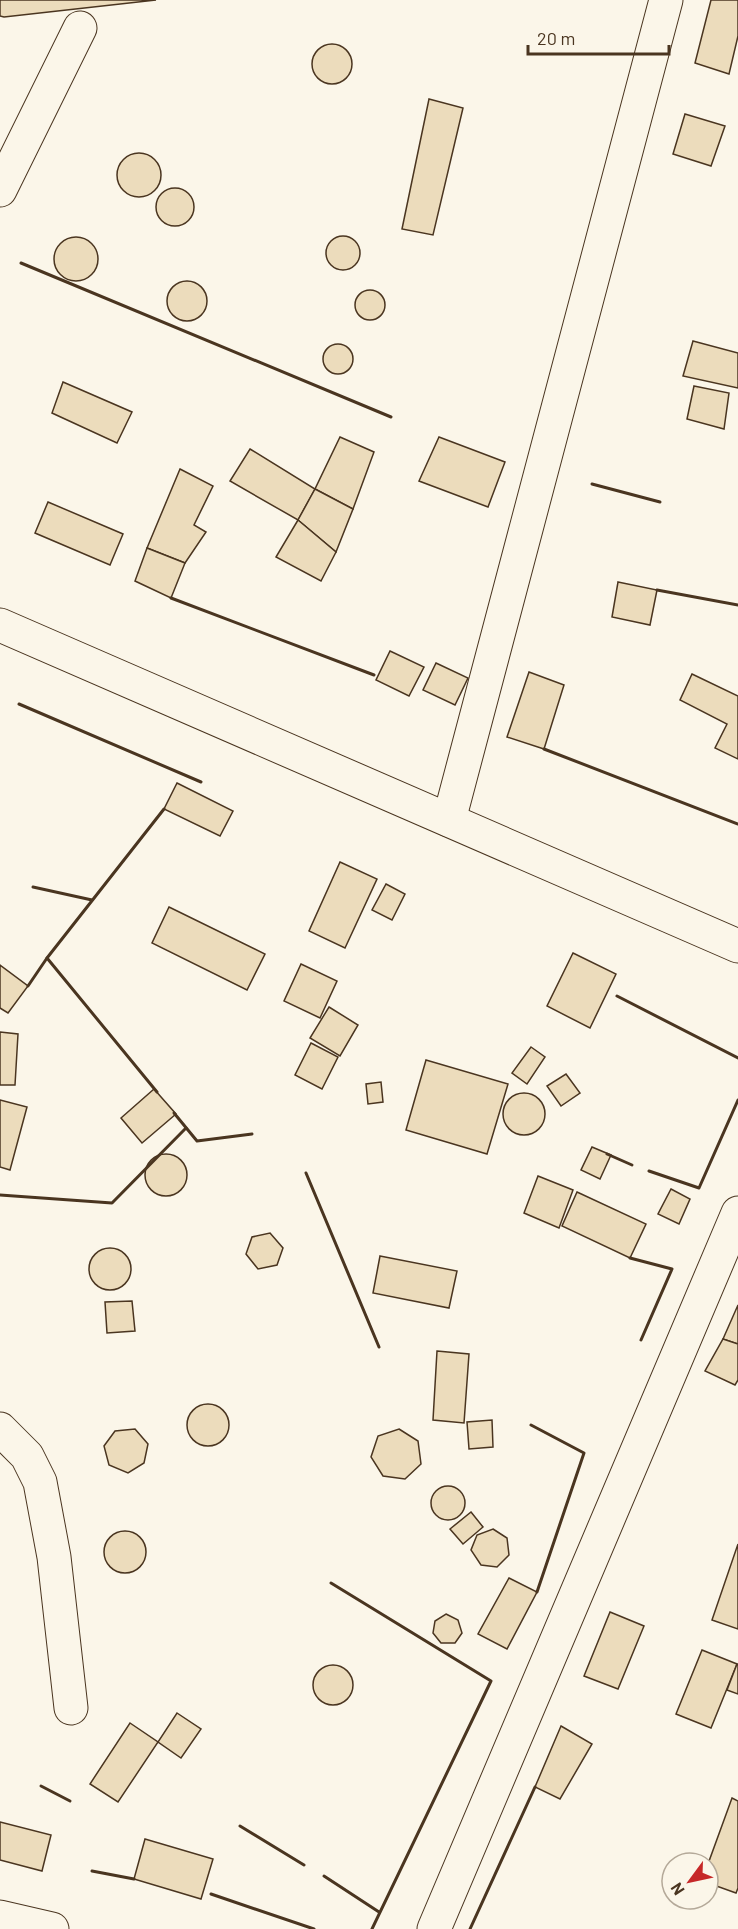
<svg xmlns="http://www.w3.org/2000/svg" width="738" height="1929" viewBox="0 0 738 1929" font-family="Barlow,sans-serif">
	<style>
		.building { fill: #ecdcbc; stroke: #4a3520; stroke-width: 1.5 }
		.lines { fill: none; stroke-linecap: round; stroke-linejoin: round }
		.street-casing { stroke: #4a3520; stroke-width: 35 }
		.street { stroke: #fbf6e9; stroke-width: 33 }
		.wall { stroke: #4a3520; stroke-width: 3 }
	</style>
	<rect width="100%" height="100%" fill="#fbf6e9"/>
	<g class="building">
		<path d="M 0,0 L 156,0 L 4,17 L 0,16 Z"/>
		<path d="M 711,0 L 738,0 L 738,36 L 729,74 L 695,63 Z"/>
		<circle cx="332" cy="64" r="20"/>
		<path d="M 429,99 L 463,108 L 433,235 L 402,229 Z"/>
		<path d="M 685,114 L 725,126 L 711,166 L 673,154 Z"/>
		<circle cx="139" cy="175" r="22"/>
		<circle cx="175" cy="207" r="19"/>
		<circle cx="343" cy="253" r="17"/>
		<circle cx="76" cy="259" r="22"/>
		<circle cx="187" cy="301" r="20"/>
		<circle cx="370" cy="305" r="15"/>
		<path d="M 693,341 L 738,353 L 738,388 L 683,376 Z"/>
		<circle cx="338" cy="359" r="15"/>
		<path d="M 63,382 L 132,412 L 117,443 L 52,413 Z"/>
		<path d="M 694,386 L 729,393 L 724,429 L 687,419 Z"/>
		<path d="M 340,437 L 374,452 L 353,509 L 315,489 Z"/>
		<path d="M 439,437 L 505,462 L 488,507 L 419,481 Z"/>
		<path d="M 250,449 L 315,489 L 298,520 L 230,481 Z"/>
		<path d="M 180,469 L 213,486 L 194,525 L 206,532 L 185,563 L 147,548 Z"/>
		<path d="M 315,489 L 353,509 L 336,552 L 298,520 Z"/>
		<path d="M 48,502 L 123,534 L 110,565 L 35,533 Z"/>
		<path d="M 298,520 L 336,552 L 321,581 L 276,557 Z"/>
		<path d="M 147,548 L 185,563 L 171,598 L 135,581 Z"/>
		<path d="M 618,582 L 657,590 L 650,625 L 612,617 Z"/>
		<path d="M 390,651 L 424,667 L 409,696 L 376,680 Z"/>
		<path d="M 436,663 L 468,678 L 455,705 L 423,690 Z"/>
		<path d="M 529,672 L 564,685 L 544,749 L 507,737 Z"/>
		<path d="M 692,674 L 738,696 L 738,759 L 715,748 L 727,724 L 680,700 Z"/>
		<path d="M 177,783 L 233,811 L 220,836 L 164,809 Z"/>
		<path d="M 340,862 L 377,879 L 345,948 L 309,931 Z"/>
		<path d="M 386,884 L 405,894 L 392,920 L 372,910 Z"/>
		<path d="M 169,907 L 265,954 L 247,990 L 152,943 Z"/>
		<path d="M 573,953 L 616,974 L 590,1028 L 547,1006 Z"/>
		<path d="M 301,964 L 337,981 L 320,1018 L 284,1001 Z"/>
		<path d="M 0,965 L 28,986 L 8,1013 L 0,1008 Z"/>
		<path d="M 329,1007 L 358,1025 L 340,1056 L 310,1038 Z"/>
		<path d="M 0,1032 L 18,1034 L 15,1085 L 0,1085 Z"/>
		<path d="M 311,1043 L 338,1057 L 322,1089 L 295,1075 Z"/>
		<path d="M 531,1047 L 545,1057 L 527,1084 L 512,1073 Z"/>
		<path d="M 426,1060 L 508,1084 L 487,1154 L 406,1130 Z"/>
		<path d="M 566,1074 L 580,1093 L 561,1106 L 547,1086 Z"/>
		<path d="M 381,1082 L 383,1102 L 368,1104 L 366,1084 Z"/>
		<path d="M 154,1089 L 176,1114 L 142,1143 L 121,1118 Z"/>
		<circle cx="524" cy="1114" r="21"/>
		<path d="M 0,1100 L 27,1107 L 10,1170 L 0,1167 Z"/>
		<path d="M 592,1147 L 611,1155 L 600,1179 L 581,1170 Z"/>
		<circle cx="166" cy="1175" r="21"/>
		<path d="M 538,1176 L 573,1190 L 559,1228 L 524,1213 Z"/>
		<path d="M 671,1189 L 690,1199 L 679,1224 L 658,1214 Z"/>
		<path d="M 577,1192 L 646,1224 L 630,1258 L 562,1226 Z"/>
		<path d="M 270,1233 L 283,1248 L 277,1265 L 258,1269 L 246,1254 L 252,1237 Z"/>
		<circle cx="110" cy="1269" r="21"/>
		<path d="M 380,1256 L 457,1271 L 449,1308 L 373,1293 Z"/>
		<path d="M 132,1301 L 135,1331 L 107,1333 L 105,1302 Z"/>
		<path d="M 738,1305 L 738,1344 L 723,1339 Z"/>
		<path d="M 723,1339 L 738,1344 L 738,1380 L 735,1385 L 705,1371 Z"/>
		<path d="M 437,1351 L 469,1354 L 464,1423 L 433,1420 Z"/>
		<circle cx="208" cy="1425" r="21"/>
		<path d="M 492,1420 L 493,1447 L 469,1449 L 467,1422 Z"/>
		<path d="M 135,1429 L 148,1444 L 144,1463 L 128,1473 L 109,1465 L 104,1446 L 115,1431 Z"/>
		<path d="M 399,1429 L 418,1441 L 421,1464 L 405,1479 L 383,1476 L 371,1457 L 378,1436 Z"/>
		<circle cx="448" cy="1503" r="17"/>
		<path d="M 471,1512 L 483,1527 L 463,1544 L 450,1529 Z"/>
		<path d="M 493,1529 L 507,1538 L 509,1555 L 497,1567 L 481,1565 L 471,1550 L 477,1535 Z"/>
		<circle cx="125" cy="1552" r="21"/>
		<path d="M 738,1544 L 738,1629 L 712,1620 Z"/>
		<path d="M 509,1578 L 537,1592 L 507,1649 L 478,1634 Z"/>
		<path d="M 610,1612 L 644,1626 L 618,1689 L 584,1676 Z"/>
		<path d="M 446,1614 L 458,1620 L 462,1633 L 455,1643 L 441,1643 L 433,1633 L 435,1621 Z"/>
		<path d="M 702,1650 L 737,1664 L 711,1728 L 676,1714 Z"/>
		<path d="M 737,1664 L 738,1665 L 738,1694 L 727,1690 Z"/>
		<circle cx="333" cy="1685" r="20"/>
		<path d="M 177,1713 L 201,1729 L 181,1758 L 158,1742 Z"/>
		<path d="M 130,1723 L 158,1742 L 118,1802 L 90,1784 Z"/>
		<path d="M 561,1726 L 592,1744 L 560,1799 L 535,1787 Z"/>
		<path d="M 732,1798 L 738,1801 L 738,1888 L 736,1893 L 708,1883 L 708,1864 Z"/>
		<path d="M 0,1822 L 51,1835 L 42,1871 L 0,1860 Z"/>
		<path d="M 145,1839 L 213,1859 L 201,1899 L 134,1879 Z"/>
	</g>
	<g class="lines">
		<g class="street-casing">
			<g id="street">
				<path d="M 0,190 L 80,28"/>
				<path d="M 0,625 L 738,946"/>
				<path d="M 449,820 L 666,0"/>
				<path d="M 0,1429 L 27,1456 L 40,1482 L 54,1557 L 71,1708"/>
				<path d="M 0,1917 L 52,1929"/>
				<path d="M 434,1929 L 738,1213"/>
			</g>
		</g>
		<use href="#street" class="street"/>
		<g class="wall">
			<path d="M 21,263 L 391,417"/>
			<path d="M 592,484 L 660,502"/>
			<path d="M 657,590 L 738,605"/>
			<path d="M 171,598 L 374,675"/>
			<path d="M 19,704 L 201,782"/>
			<path d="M 544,749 L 738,824"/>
			<path d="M 33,887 L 92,900"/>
			<path d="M 28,986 L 47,958"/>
			<path d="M 617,996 L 738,1058"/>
			<path d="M 157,1092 L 47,958 L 164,809"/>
			<path d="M 174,1113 L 197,1141 L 252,1134"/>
			<path d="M 607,1154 L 632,1165"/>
			<path d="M 649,1171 L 699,1188 L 738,1100"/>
			<path d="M 306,1173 L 379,1347"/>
			<path d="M 0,1195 L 112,1203 L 186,1128"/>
			<path d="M 630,1258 L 672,1269 L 641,1340"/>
			<path d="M 531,1425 L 584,1453 L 537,1592"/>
			<path d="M 331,1583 L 491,1681 L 372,1929"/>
			<path d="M 41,1786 L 70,1801"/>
			<path d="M 240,1826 L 304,1865"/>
			<path d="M 92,1871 L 134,1879"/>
			<path d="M 324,1876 L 379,1912"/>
			<path d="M 211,1894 L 314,1929"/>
			<path d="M 470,1929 L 535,1787"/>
		</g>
	</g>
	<g transform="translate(690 1881) rotate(237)"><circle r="28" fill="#fbf6e9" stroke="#b4a999" stroke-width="1.5"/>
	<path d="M0-4.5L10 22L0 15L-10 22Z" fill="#c62828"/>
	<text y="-9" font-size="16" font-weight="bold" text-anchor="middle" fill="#4a3520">N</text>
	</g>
	<path d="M528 45v9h141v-9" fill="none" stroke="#4a3520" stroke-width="3"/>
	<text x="537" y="45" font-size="18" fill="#4a3520" stroke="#fbf6e9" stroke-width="4.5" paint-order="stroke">20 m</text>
</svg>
